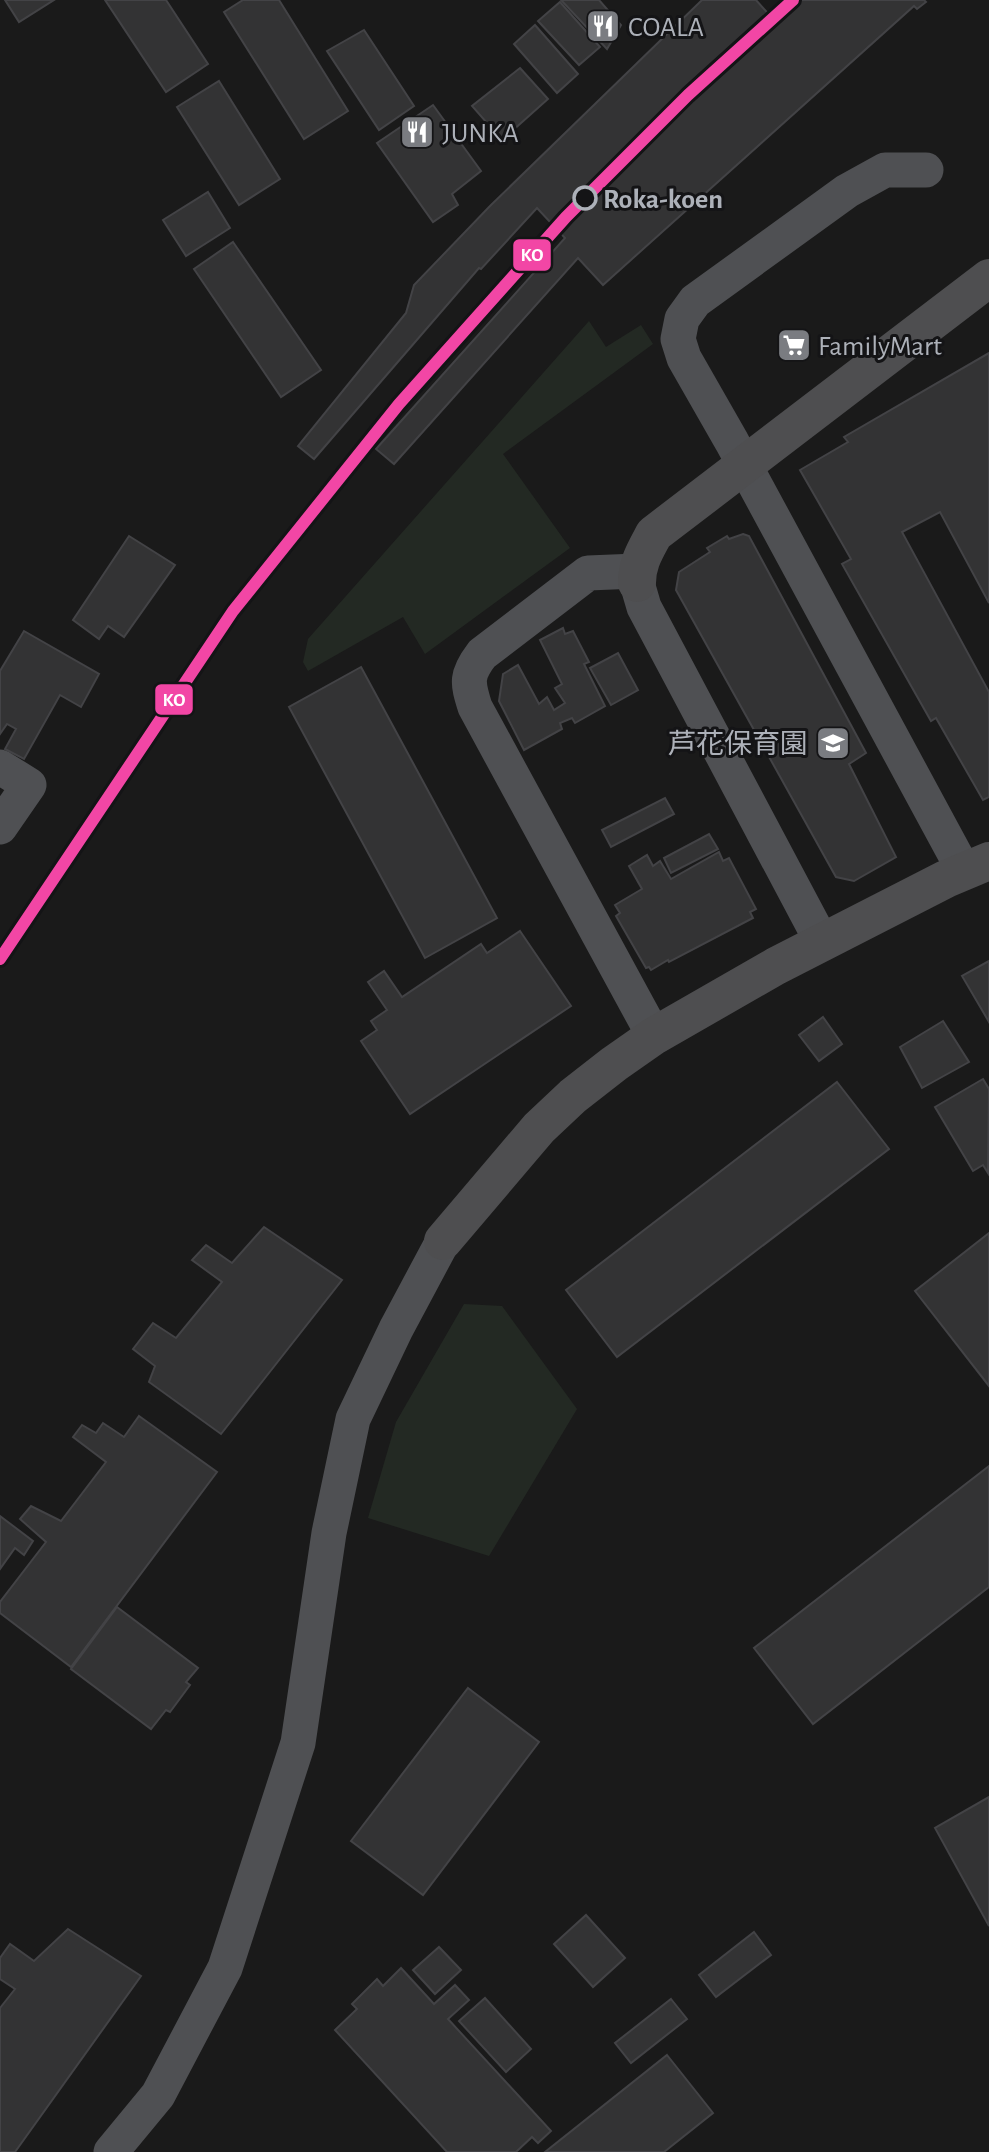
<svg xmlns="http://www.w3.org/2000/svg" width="989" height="2152" viewBox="0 0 989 2152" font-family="'Alegreya Sans','Noto Sans JP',sans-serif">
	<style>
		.green { fill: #232923 }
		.building { fill: #333334; stroke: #434346; stroke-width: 2 }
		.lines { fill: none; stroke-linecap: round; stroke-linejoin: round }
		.street { stroke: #4f5053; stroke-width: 35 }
		.secondary { stroke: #4e4e50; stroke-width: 38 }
		.rail-1-casing { stroke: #141416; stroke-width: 18 }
		.rail-1 { stroke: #f246a5; stroke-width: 12 }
		.stop-dot { fill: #141416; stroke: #adb1b9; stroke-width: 3.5 }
		.labels { text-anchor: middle; stroke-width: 6; stroke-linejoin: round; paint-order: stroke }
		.poi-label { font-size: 28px; fill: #adb1b9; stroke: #141416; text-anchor: start }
		.stop-label { font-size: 28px; font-weight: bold; fill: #adb1b9; stroke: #141416; text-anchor: start }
		.line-badge { stroke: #141416; stroke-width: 2.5 }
		.badge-label { font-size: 19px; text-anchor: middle; font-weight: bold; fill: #fff }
	</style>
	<rect width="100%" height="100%" fill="#1a1a1a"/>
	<g class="green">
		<path d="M 589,321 L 606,347 L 641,325 L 653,344 L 503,454 L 570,548 L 425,654 L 403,617 L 308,671 L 303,662 L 308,639 Z"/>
		<path d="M 464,1304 L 502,1306 L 577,1409 L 489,1556 L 368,1518 L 396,1422 Z"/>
	</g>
	<g class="building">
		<path d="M 5,0 L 54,0 L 19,22 Z"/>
		<path d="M 105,0 L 166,0 L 208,64 L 166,92 Z"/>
		<path d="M 243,0 L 279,0 L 348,111 L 304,139 L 224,12 Z"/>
		<path d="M 561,0 L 599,0 L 621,25 L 607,49 Z"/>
		<path d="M 702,0 L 756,0 L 773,19 L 794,0 L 924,0 L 926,2 L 917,9 L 914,6 L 603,285 L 578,258 L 394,464 L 376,449 L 565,238 L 537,208 L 481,269 L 479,268 L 314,459 L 298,446 L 406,313 L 414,285 L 490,206 Z"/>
		<path d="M 560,2 L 600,47 L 579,65 L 538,21 Z"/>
		<path d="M 535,25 L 578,74 L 557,93 L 514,44 Z"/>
		<path d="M 364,30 L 414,106 L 379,130 L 327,51 Z"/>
		<path d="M 520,68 L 548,99 L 502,140 L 472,106 Z"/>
		<path d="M 219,81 L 280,179 L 239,205 L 177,107 Z"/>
		<path d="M 433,105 L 481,171 L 452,194 L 458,205 L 433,222 L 377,143 Z"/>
		<path d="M 208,192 L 230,228 L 186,256 L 163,220 Z"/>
		<path d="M 233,242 L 321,370 L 281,397 L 194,269 Z"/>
		<path d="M 989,353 L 989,603 L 940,512 L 902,532 L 989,692 L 989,797 L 983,800 L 936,718 L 931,721 L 842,564 L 851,559 L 800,470 L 848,442 L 844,437 Z"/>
		<path d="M 743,534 L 749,536 L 866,753 L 849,764 L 896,857 L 854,881 L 836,877 L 676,590 L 679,572 L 710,552 L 707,548 L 727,536 L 729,539 Z"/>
		<path d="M 129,536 L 175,565 L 124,637 L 108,626 L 99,639 L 73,620 Z"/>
		<path d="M 563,628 L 565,634 L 573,631 L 589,662 L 584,664 L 605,706 L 575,723 L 572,718 L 560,723 L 562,729 L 524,750 L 499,701 L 503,674 L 518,665 L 539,704 L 547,697 L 554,710 L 565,703 L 555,688 L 562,684 L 540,640 Z"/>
		<path d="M 24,631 L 99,674 L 81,707 L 60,695 L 24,759 L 5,749 L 16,729 L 7,724 L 0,734 L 0,671 Z"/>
		<path d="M 618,653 L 638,690 L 611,705 L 590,668 Z"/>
		<path d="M 361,667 L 497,918 L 425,958 L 289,707 Z"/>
		<path d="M 665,798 L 674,814 L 611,847 L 602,830 Z"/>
		<path d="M 709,834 L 718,849 L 671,873 L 664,858 Z"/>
		<path d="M 719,852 L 723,861 L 729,858 L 756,909 L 750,912 L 753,918 L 669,962 L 668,960 L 651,970 L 649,967 L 646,968 L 616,916 L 620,913 L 615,905 L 642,889 L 629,866 L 647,855 L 653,866 L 660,861 L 671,879 Z"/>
		<path d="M 520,931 L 571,1006 L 410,1114 L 361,1041 L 377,1030 L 371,1021 L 387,1010 L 368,982 L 384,971 L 402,997 L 481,944 L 487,953 Z"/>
		<path d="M 989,961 L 989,1022 L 962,976 Z"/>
		<path d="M 823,1017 L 842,1044 L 819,1061 L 799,1035 Z"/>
		<path d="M 943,1021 L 969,1062 L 922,1088 L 900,1047 Z"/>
		<path d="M 983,1079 L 989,1089 L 988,1173 L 983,1165 L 973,1171 L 935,1107 Z"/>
		<path d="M 837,1082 L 889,1149 L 617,1357 L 566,1290 Z"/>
		<path d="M 264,1227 L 342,1280 L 221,1434 L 149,1382 L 155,1366 L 133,1349 L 153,1323 L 176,1338 L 222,1282 L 192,1260 L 206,1245 L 232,1263 Z"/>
		<path d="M 989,1233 L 989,1386 L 915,1291 Z"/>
		<path d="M 139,1416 L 217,1472 L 71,1667 L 0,1613 L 0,1602 L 46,1542 L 20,1519 L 31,1506 L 61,1521 L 106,1462 L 73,1437 L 82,1425 L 96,1433 L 103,1423 L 124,1437 Z"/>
		<path d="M 989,1466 L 989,1587 L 813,1724 L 754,1648 Z"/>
		<path d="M 0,1516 L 33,1541 L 24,1555 L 15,1548 L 0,1569 Z"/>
		<path d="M 117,1607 L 198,1668 L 186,1682 L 190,1685 L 170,1712 L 166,1710 L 151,1729 L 71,1669 Z"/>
		<path d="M 468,1688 L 539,1742 L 423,1895 L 351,1841 Z"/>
		<path d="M 989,1797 L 989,1926 L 935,1828 Z"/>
		<path d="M 586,1915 L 625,1958 L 593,1987 L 554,1944 Z"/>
		<path d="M 68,1929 L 141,1976 L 15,2152 L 0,2152 L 0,2008 L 15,1989 L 0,1979 L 0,1958 L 10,1944 L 34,1961 Z"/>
		<path d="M 754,1932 L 771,1955 L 716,1997 L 699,1975 Z"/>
		<path d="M 439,1947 L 461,1970 L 435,1994 L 413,1970 Z"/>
		<path d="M 401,1968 L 434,2004 L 455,1985 L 469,2000 L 448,2019 L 551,2131 L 538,2143 L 532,2137 L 516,2152 L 447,2152 L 335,2030 L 357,2009 L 352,2004 L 377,1979 L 383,1986 Z"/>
		<path d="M 485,1998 L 531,2049 L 506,2072 L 459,2021 Z"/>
		<path d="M 671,1999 L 687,2019 L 631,2063 L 615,2043 Z"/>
		<path d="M 667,2055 L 713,2113 L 664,2152 L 545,2152 Z"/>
	</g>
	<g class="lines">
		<g class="street">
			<path d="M 926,170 L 885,170 L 847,191 L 695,301 L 682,319 L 678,339 L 684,358 L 732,442 L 964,871"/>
			<path d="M 637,571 L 588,573 L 482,654 C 466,675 467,682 475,707 L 654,1036"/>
			<path d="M 637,583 L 644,607 L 822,942"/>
			<path d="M 0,767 L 29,785 L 0,827"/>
			<path d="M 111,2152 L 158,2095 L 225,1968 L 298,1743 L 329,1533 L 353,1419 L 396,1329 L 443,1241"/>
		</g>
		<g class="secondary">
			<path d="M 637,583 C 637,563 645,551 654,534 L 989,278"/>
			<path d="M 443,1241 L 539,1128 L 573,1096 L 614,1064 L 654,1036 L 776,966 L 946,879 L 989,861"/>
		</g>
		<g class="rail-1-casing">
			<path id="rail-1" d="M 0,959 L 233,611 L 399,404 L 566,217 L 688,95 L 793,0"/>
		</g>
		<use href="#rail-1" class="rail-1"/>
	</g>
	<defs>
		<g id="restaurant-square" transform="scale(1.75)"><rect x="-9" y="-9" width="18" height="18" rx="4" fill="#7a7c81" stroke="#141416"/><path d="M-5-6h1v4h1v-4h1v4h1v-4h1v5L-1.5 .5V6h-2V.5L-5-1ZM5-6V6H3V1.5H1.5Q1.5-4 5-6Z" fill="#fff"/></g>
		<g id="supermarket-square" transform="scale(1.75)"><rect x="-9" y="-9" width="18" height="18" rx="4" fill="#7a7c81" stroke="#141416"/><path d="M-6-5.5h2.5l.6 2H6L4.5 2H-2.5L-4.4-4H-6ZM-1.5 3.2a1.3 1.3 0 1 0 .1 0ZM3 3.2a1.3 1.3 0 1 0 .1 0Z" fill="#fff"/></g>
		<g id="school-square" transform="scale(1.75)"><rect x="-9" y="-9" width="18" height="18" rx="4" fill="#7a7c81" stroke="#141416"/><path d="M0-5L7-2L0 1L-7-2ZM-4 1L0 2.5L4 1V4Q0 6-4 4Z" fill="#fff"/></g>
	</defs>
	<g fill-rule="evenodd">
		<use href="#restaurant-square" x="603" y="26"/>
		<use href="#restaurant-square" x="417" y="132"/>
		<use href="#supermarket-square" x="794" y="345"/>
		<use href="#school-square" x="833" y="743"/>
	</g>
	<circle class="stop-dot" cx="585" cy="198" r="11"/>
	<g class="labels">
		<g class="poi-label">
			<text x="628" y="36">COALA</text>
			<text x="442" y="142">JUNKA</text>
			<text x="818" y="355">FamilyMart</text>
			<text x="808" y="753" text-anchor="end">芦花保育園</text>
		</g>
		<g class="stop-label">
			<text x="603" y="208">Roka-koen</text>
		</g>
	</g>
	<g class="line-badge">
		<rect x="512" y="238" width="40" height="34" rx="7" fill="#f246a5"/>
		<rect x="154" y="683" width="40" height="33" rx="7" fill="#f246a5"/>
	</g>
	<g class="badge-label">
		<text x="532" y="261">KO</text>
		<text x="174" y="706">KO</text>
	</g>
</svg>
